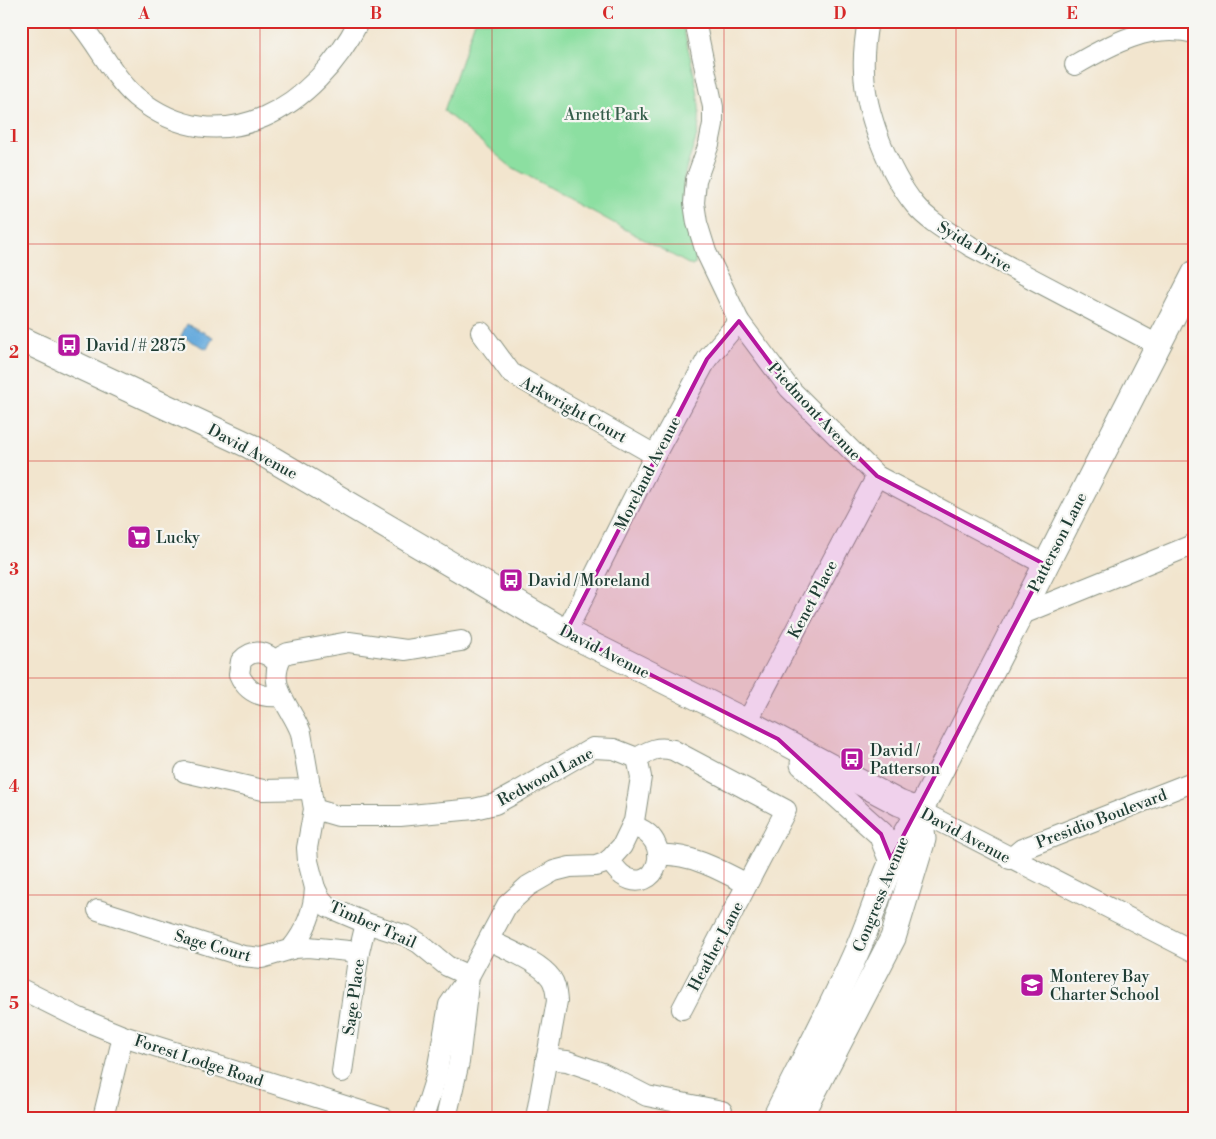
<svg xmlns="http://www.w3.org/2000/svg" width="1216" height="1139" viewBox="0 0 1216 1139" font-family="'Libre Bodoni',serif">
	<style>
		.green { fill: #8cdfa1; stroke: #568e6a }
		.water { fill: #68abdd; stroke: #447488 }
		.lines { fill: none; stroke-linecap: round; stroke-linejoin: round }
		.minor-casing { stroke: #889181; stroke-width: 22 }
		.tertiary-casing { stroke: #889181; stroke-width: 27 }
		.minor { stroke: #fff; stroke-width: 20 }
		.tertiary { stroke: #fff; stroke-width: 25 }
		.marked { fill: #b5179e; fill-opacity: 0.2; stroke: #b5179e; stroke-width: 4; stroke-linejoin: round }
		.grid { fill: none; stroke: #d62828; stroke-width: 1; stroke-opacity: 0.55 }
		.labels { text-anchor: middle; stroke-width: 4.5; stroke-linejoin: round; paint-order: stroke }
		.park-label { font-size: 16px; fill: #355d4a; stroke: #f6f6f2 }
		.street-label { font-size: 16px; fill: #1f3d34; stroke: #f6f6f2 }
		.poi-label { font-size: 16px; fill: #1f3d34; stroke: #f6f6f2; text-anchor: start }
		.neatline { fill: none; stroke: #d62828; stroke-width: 2 }
		.grid-label { font-size: 16px; text-anchor: middle; font-weight: bold; fill: #d62828 }
	</style>
	<rect width="100%" height="100%" fill="#f6f6f2"/>
	<filter id="ink" filterUnits="userSpaceOnUse"><feTurbulence type="fractalNoise" baseFrequency=".02" numOctaves="2"/><feDisplacementMap in="SourceGraphic" scale="10" xChannelSelector="R" yChannelSelector="G"/><feConvolveMatrix kernelMatrix="1 2 1 2 8 2 1 2 1" color-interpolation-filters="sRGB"/></filter>
	<filter id="wash" filterUnits="userSpaceOnUse"><feTurbulence type="fractalNoise" baseFrequency=".0096" numOctaves="4" result="noise"/><feDisplacementMap in="SourceGraphic" scale="20" xChannelSelector="R" yChannelSelector="G"/><feGaussianBlur stdDeviation="1.12" result="paint"/><feColorMatrix in="noise" values="0 0 0 0 0 0 0 0 0 0 0 0 0 0 0 0 0 1.4 0 .05"/><feComposite in="paint" operator="in"/></filter>
	<g filter="url(#wash)">
		<rect width="100%" height="100%" fill="#f2e5ce"/>
		<path class="green" d="M 475,21 L 682,21 C 688,53 704,99 698,130 C 694,152 682,170 683,193 C 684,216 699,243 695,264 L 692,266 L 510,166 L 444,111 Z"/>
		<path class="water" d="M 187,324 L 213,337 L 207,349 L 181,336 Z"/>
	</g>
	<g filter="url(#ink)">
		<g class="lines">
			<g class="minor-casing">
				<g id="minor">
					<path d="M 78,21 C 99,45 112,76 136,97 C 222,167 316,106 359,21"/>
					<path d="M 695,21 L 713,107 L 713,124 L 709,144 L 696,180 L 694,203 L 697,223 L 706,252 L 739,321 L 789,388 L 877,476 L 1046,565"/>
					<path d="M 868,21 C 865,38 863,54 864,71 C 865,112 889,173 915,205 C 929,222 952,234 970,246 L 1158,345"/>
					<path d="M 1075,65 C 1111,44 1151,22 1195,33"/>
					<path d="M 481,332 L 511,373 L 655,455"/>
					<path d="M 1020,615 L 1195,544"/>
					<path d="M 566,632 L 655,455 L 707,359 L 739,321"/>
					<path d="M 461,641 L 406,650 L 349,642 L 288,653 L 282,656 C 265,686 292,707 301,733 L 314,809 L 307,848 L 308,861 L 315,888 L 320,898 L 328,907 L 366,923 L 407,936 L 419,943 L 447,966 L 469,976"/>
					<path d="M 278,664 C 267,651 253,648 241,661 L 239,674 C 247,693 261,698 281,696"/>
					<path d="M 747,722 L 877,476"/>
					<path d="M 185,772 L 263,790 L 311,789"/>
					<path d="M 314,809 L 338,816 L 400,816 L 474,809 L 495,804 L 517,792 L 593,748 L 614,749 L 637,758 C 650,750 658,746 673,750 L 786,810 L 682,1009"/>
					<path d="M 920,811 L 1195,952"/>
					<path d="M 659,855 C 690,853 720,870 747,884"/>
					<path d="M 1010,859 L 1022,849 L 1195,781"/>
					<path d="M 609,860 C 613,865 617,871 622,875 C 656,899 678,838 632,826"/>
					<path d="M 98,910 L 243,956 L 262,958 L 295,948 L 308,947 L 359,952"/>
					<path d="M 489,940 C 506,949 540,962 551,978 C 556,985 556,993 557,1001 L 536,1118"/>
					<path d="M 291,949 C 305,932 314,910 315,888"/>
					<path d="M 21,989 L 79,1018 L 123,1036 L 383,1118"/>
					<path d="M 546,1059 L 567,1061 L 602,1073 L 647,1096 L 722,1111"/>
					<path d="M 342,1072 L 359,952 L 366,923"/>
					<path d="M 103,1118 L 123,1036"/>
					<path d="M 423,1118 L 436,1077 L 449,1005 L 469,976 L 507,905 L 528,886 L 554,871 L 570,867 L 596,866 L 605,863 L 612,857 L 622,846 L 634,821 L 641,777 L 637,758"/>
					<path d="M 446,1118 L 459,1062 L 469,976"/>
				</g>
			</g>
			<g class="tertiary-casing">
				<g id="tertiary">
					<path d="M 21,339 L 250,446 L 566,632 L 747,722 L 899,803 L 920,811"/>
					<path d="M 803,764 L 881,834 L 891,859"/>
					<path d="M 775,1118 C 803,1061 834,1004 859,946 C 879,899 890,852 920,811 L 1195,273"/>
					<path d="M 800,1118 L 893,938 L 923,839 L 920,811"/>
				</g>
			</g>
			<use href="#minor" class="minor"/>
			<use href="#tertiary" class="tertiary"/>
		</g>
	</g>
	<path class="marked" d="M 739,321 L 789,388 L 877,476 L 1046,565 L 891,859 L 881,834 L 778,739 L 566,632 L 707,359 Z"/>
	<path class="grid" d="M 260,21 L 260,1118M 492,21 L 492,1118M 724,21 L 724,1118M 956,21 L 956,1118M 21,244 L 1195,244M 21,461 L 1195,461M 21,678 L 1195,678M 21,895 L 1195,895"/>
	<defs>
		<g id="bus-square" transform="scale(1.25)"><rect x="-9" y="-9" width="18" height="18" rx="4" fill="#b5179e" stroke="#f6f6f2"/><path d="M-5-6H5V4H4V6H2V4H-2V6H-4V4H-5ZM-3.5-4V0h7V-4ZM-3.5 1.2v1.5H-2V1.2ZM2 1.2v1.5H3.5V1.2Z" fill="#fff"/></g>
		<g id="supermarket-square" transform="scale(1.25)"><rect x="-9" y="-9" width="18" height="18" rx="4" fill="#b5179e" stroke="#f6f6f2"/><path d="M-6-5.5h2.5l.6 2H6L4.5 2H-2.5L-4.4-4H-6ZM-1.5 3.2a1.3 1.3 0 1 0 .1 0ZM3 3.2a1.3 1.3 0 1 0 .1 0Z" fill="#fff"/></g>
		<g id="school-square" transform="scale(1.25)"><rect x="-9" y="-9" width="18" height="18" rx="4" fill="#b5179e" stroke="#f6f6f2"/><path d="M0-5L7-2L0 1L-7-2ZM-4 1L0 2.5L4 1V4Q0 6-4 4Z" fill="#fff"/></g>
	</defs>
	<g fill-rule="evenodd">
		<use href="#bus-square" x="69" y="345"/>
		<use href="#supermarket-square" x="139" y="537"/>
		<use href="#bus-square" x="511" y="580"/>
		<use href="#bus-square" x="852" y="759"/>
		<use href="#school-square" x="1032" y="985"/>
	</g>
	<g class="labels">
		<g class="park-label">
			<text x="606" y="120">Arnett Park</text>
		</g>
		<g class="street-label">
			<text transform="translate(975 246) rotate(31)" y="6">Syida Drive</text>
			<text transform="translate(574 409) rotate(29)" y="6">Arkwright Court</text>
			<text transform="translate(815 411) rotate(47)" y="6">Piedmont Avenue</text>
			<text transform="translate(253 451) rotate(28)" y="6">David Avenue</text>
			<text transform="translate(647 473) rotate(-63)" y="6">Moreland Avenue</text>
			<text transform="translate(1057 542) rotate(-63)" y="6">Patterson Lane</text>
			<text transform="translate(812 599) rotate(-62)" y="6">Kenet Place</text>
			<text transform="translate(605 651) rotate(27)" y="6">David Avenue</text>
			<text transform="translate(545 776) rotate(-28)" y="6">Redwood Lane</text>
			<text transform="translate(1101 818) rotate(-21)" y="6">Presidio Boulevard</text>
			<text transform="translate(966 835) rotate(28)" y="6">David Avenue</text>
			<text transform="translate(880 894) rotate(-68)" y="6">Congress Avenue</text>
			<text transform="translate(373 924) rotate(24)" y="6">Timber Trail</text>
			<text transform="translate(213 945) rotate(16)" y="6">Sage Court</text>
			<text transform="translate(715 946) rotate(-62)" y="6">Heather Lane</text>
			<text transform="translate(353 997) rotate(-82)" y="6">Sage Place</text>
			<text transform="translate(199 1060) rotate(18)" y="6">Forest Lodge Road</text>
		</g>
		<g class="poi-label">
			<text x="86" y="351">David / # 2875</text>
			<text x="156" y="543">Lucky</text>
			<text x="528" y="586">David / Moreland</text>
			<text x="870" y="756">David /<tspan x="870" dy="18">Patterson</tspan></text>
			<text x="1050" y="982">Monterey Bay<tspan x="1050" dy="18">Charter School</tspan></text>
		</g>
	</g>
	<rect width="1216" height="1139" fill="none" stroke="#f6f6f2" stroke-width="55"/>
	<rect x="28" y="28" width="1160" height="1084" class="neatline"/>
	<g class="grid-label">
		<text x="144" y="19">A</text>
		<text x="376" y="19">B</text>
		<text x="608" y="19">C</text>
		<text x="840" y="19">D</text>
		<text x="1072" y="19">E</text>
		<text x="14" y="142">1</text>
		<text x="14" y="358">2</text>
		<text x="14" y="575">3</text>
		<text x="14" y="792">4</text>
		<text x="14" y="1009">5</text>
	</g>
</svg>
